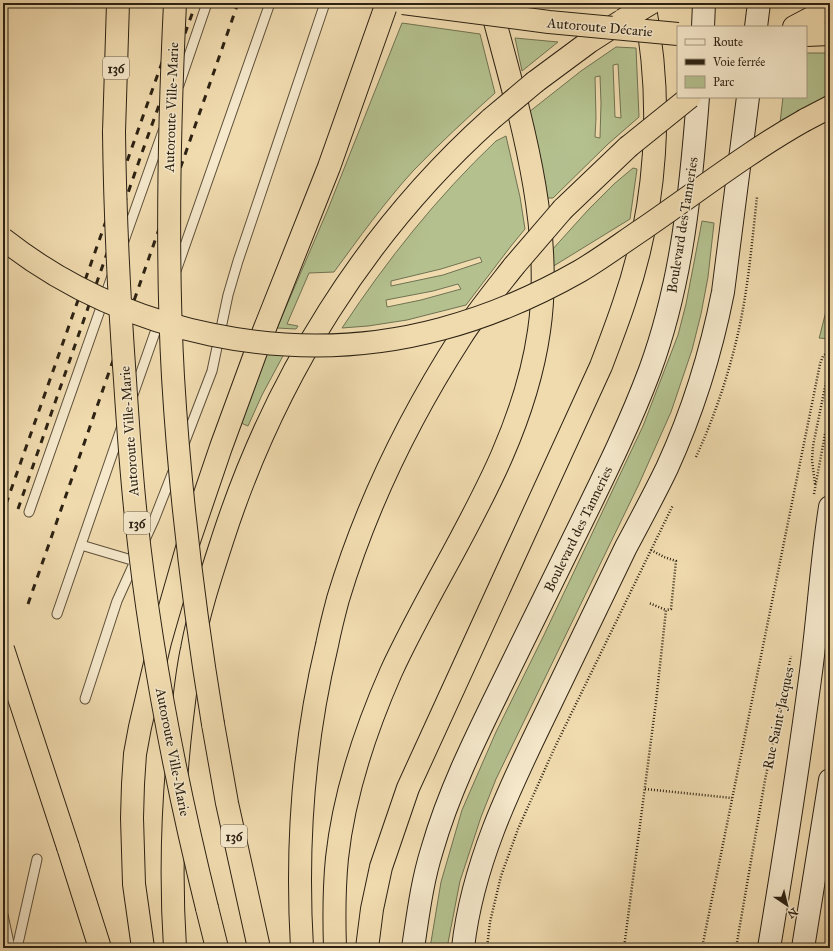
<svg xmlns="http://www.w3.org/2000/svg" width="833" height="951" viewBox="0 0 833 951" font-family="'IM FELL Great Primer',serif">
	<style>
		.green { fill: #b4c18f; stroke: #707251; fill-rule: evenodd }
		.lines { fill: none; stroke-linecap: round; stroke-linejoin: round }
		.lane-casing { stroke: #5e503a; stroke-width: 11 }
		.secondary-casing { stroke: #2d2213; stroke-width: 24 }
		.highway-casing { stroke: #2d2213; stroke-width: 24 }
		.path { stroke: #2d2213; stroke-width: 2.5; stroke-dasharray: 1 2; stroke-linecap: butt }
		.lane { stroke: #f5e8cb; stroke-width: 9 }
		.secondary { stroke: #f5e8cb; stroke-width: 22 }
		.highway { stroke: #f0dbaf; stroke-width: 22 }
		.rail { stroke: #2d2213; stroke-width: 3; stroke-dasharray: 7 7; stroke-linecap: butt }
		.highway-bridge-casing { stroke: #2d2213; stroke-width: 24; stroke-linecap: butt }
		.highway-bridge { stroke: #f0dbaf; stroke-width: 22 }
		.labels { text-anchor: middle; stroke-width: 3; stroke-linejoin: round; paint-order: stroke }
		.shield { fill: #f5e8cb; stroke: #695d4a; stroke-width: 1 }
		.shield-label { font-size: 13px; font-weight: bold; fill: #2d2213 }
		.street-label { font-size: 14px; fill: #2d2213; stroke: #f5e8cb }
	</style>
	<rect width="100%" height="100%" fill="#f0dbaf"/>
	<filter id="stains"><feTurbulence type="fractalNoise" baseFrequency=".005" numOctaves="4"/><feColorMatrix values="0 0 0 0 .2 0 0 0 0 .09 0 0 0 0 .02 0 0 0 .5 -.17"/></filter>
	<radialGradient id="worn" r=".72"><stop offset=".6" stop-color="#630" stop-opacity="0"/><stop offset="1" stop-color="#630" stop-opacity=".3"/></radialGradient>
	<g class="green">
		<path d="M 402,23 L 480,34 L 495,93 C 467,118 439,144 413,171 C 384,203 359,238 334,272 L 309,273 L 287,324 L 298,326 L 296,329 L 277,328 L 328,209 Z"/>
		<path d="M 515,38 L 558,42 L 522,71 Z"/>
		<path d="M 616,47 L 636,48 L 639,117 L 608,144 L 553,198 L 546,198 L 529,112 L 581,71 ZM 618,64 L 621,118 L 615,117 L 613,65 ZM 600,76 L 601,103 L 600,138 L 595,137 L 596,118 L 595,77 Z"/>
		<path d="M 806,53 L 830,53 L 830,96 L 780,123 L 783,97 L 806,97 Z"/>
		<path d="M 506,136 L 520,197 L 525,229 L 511,246 L 466,305 L 407,320 L 368,326 L 342,328 C 387,260 437,197 496,141 ZM 480,257 L 482,262 L 443,275 L 391,286 L 391,281 L 441,269 ZM 458,284 L 461,289 L 421,300 L 387,307 L 386,300 L 433,291 Z"/>
		<path d="M 633,168 L 637,169 L 630,219 L 552,267 L 551,251 L 589,209 L 614,184 Z"/>
		<path d="M 702,221 L 714,223 L 708,277 L 701,314 L 692,350 L 671,412 L 639,484 L 496,779 L 481,817 L 460,881 L 447,948 L 430,948 L 441,882 L 462,810 L 496,732 L 544,635 L 643,426 L 678,335 L 686,304 Z"/>
		<path d="M 830,295 L 830,339 L 819,338 L 820,335 Z"/>
		<path d="M 266,353 L 284,354 L 262,395 L 248,426 L 241,423 Z"/>
	</g>
	<g class="lines">
		<g class="lane-casing">
			<g id="lane">
				<path d="M 179,85 L 207,3"/>
				<path d="M 124,241 L 163,131"/>
				<path d="M 176,271 L 270,3"/>
				<path d="M 133,395 L 159,321"/>
				<path d="M 184,444 L 212,371 L 228,295 L 238,261 L 325,3"/>
				<path d="M 29,512 L 112,276"/>
				<path d="M 144,542 L 154,520 L 174,469"/>
				<path d="M 81,545 L 135,561"/>
				<path d="M 57,614 L 122,426"/>
				<path d="M 85,699 L 117,601 L 136,559"/>
				<path d="M 3,915 L 10,948"/>
				<path d="M 17,948 L 37,859"/>
			</g>
		</g>
		<g class="secondary-casing">
			<g id="secondary">
				<path d="M 703,27 L 704,3"/>
				<path d="M 756,27 L 759,3"/>
				<path d="M 413,948 C 418,915 422,882 432,850 C 449,791 476,737 503,682 C 530,628 556,573 583,519 C 607,470 631,421 650,370 C 682,283 691,189 698,97"/>
				<path d="M 463,948 C 472,866 508,791 544,717 C 571,660 599,604 626,547 C 640,521 654,495 667,468 C 693,411 711,353 723,292 L 748,97"/>
				<path d="M 769,948 C 784,858 798,769 810,679 C 818,622 821,564 830,507"/>
				<path d="M 803,948 L 830,780"/>
			</g>
		</g>
		<g class="highway-casing">
			<g id="highway">
				<path d="M 794,27 L 830,8"/>
				<path d="M 806,35 L 830,34"/>
				<path d="M 535,82 L 589,42 L 620,22"/>
				<path d="M 805,120 L 830,107"/>
				<path d="M 114,132 L 118,3"/>
				<path d="M 563,209 L 628,147"/>
				<path d="M 213,724 L 227,803 L 259,948"/>
				<path d="M 68,847 L 100,948"/>
				<path d="M 207,908 L 217,948"/>
				<path d="M 143,948 L 134,884 L 132,818 L 133,784 L 135,754 L 140,727 L 160,642 L 189,541 L 221,447 L 261,338 L 329,167 L 387,3"/>
				<path d="M 175,948 C 170,871 173,794 182,718 C 185,695 187,672 192,649 C 199,611 211,575 223,538 C 275,378 365,232 491,119"/>
				<path d="M 302,948 C 296,846 303,745 327,645 C 330,630 334,614 338,599 C 366,506 409,418 461,337 C 477,312 496,289 514,266"/>
				<path d="M 335,948 C 334,918 334,888 337,858 C 344,794 365,731 391,672 C 443,559 521,457 539,331 C 555,223 517,106 490,3"/>
				<path d="M 367,948 L 372,909 L 381,867 L 408,788 L 601,366 C 609,345 617,324 624,303 C 657,207 664,103 644,3"/>
			</g>
		</g>
		<g class="path">
			<path d="M 696,457 C 718,409 735,356 744,303 C 750,268 753,232 757,197"/>
			<path d="M 815,484 L 812,460 L 813,446 L 826,382 L 830,373"/>
			<path d="M 814,494 L 825,434 L 830,429"/>
			<path d="M 651,550 L 664,557 L 676,561 L 671,609 L 666,610"/>
			<path d="M 645,789 L 732,798"/>
			<path d="M 487,948 L 490,922 L 501,876 L 518,829 L 555,747 L 673,505"/>
			<path d="M 624,948 L 656,702 L 666,610 L 649,603"/>
			<path d="M 702,948 L 820,364 L 823,356 L 830,351"/>
			<path d="M 736,948 L 765,780 L 791,656"/>
		</g>
		<use href="#lane" class="lane"/>
		<use href="#secondary" class="secondary"/>
		<use href="#highway" class="highway"/>
		<g class="rail">
			<path d="M 6,504 L 183,3"/>
			<path d="M 18,509 L 145,144 L 196,3"/>
			<path d="M 28,604 L 238,3"/>
		</g>
		<g class="highway-bridge-casing">
			<g id="highway-bridge">
				<path d="M 175,3 C 169,128 166,253 173,377 C 180,494 194,609 213,724"/>
				<path d="M 403,3 L 549,22 L 678,34"/>
				<path d="M 623,20 L 651,3"/>
				<path d="M 491,119 L 535,82"/>
				<path d="M 114,132 C 115,215 119,297 125,380 C 128,426 131,471 136,517 C 150,649 175,779 207,908"/>
				<path d="M 628,147 L 690,97"/>
				<path d="M 3,239 C 124,334 292,369 441,329 C 490,316 536,296 580,271 C 602,258 622,243 643,229 C 697,192 748,152 805,120"/>
				<path d="M 514,266 L 563,209"/>
				<path d="M 3,649 L 68,847"/>
			</g>
		</g>
		<use href="#highway-bridge" class="highway-bridge"/>
	</g>
	<g class="labels">
		<g class="shield">
			<rect x="103" y="57" width="26" height="22" rx="3"/>
			<rect x="124" y="512" width="26" height="22" rx="3"/>
			<rect x="221" y="825" width="26" height="22" rx="3"/>
		</g>
		<g class="shield-label">
			<text x="116" y="73">136</text>
			<text x="137" y="528">136</text>
			<text x="234" y="841">136</text>
		</g>
		<g class="street-label">
			<text transform="translate(600 27) rotate(5)" y="5">Autoroute Décarie</text>
			<text transform="translate(171 107) rotate(-88)" y="5">Autoroute Ville-Marie</text>
			<text transform="translate(682 225) rotate(-81)" y="5">Boulevard des Tanneries</text>
			<text transform="translate(129 431) rotate(-94)" y="5">Autoroute Ville-Marie</text>
			<text transform="translate(578 529) rotate(-64)" y="5">Boulevard des Tanneries</text>
			<text transform="translate(778 718) rotate(-78)" y="5">Rue Saint-Jacques</text>
			<text transform="translate(173 752) rotate(79)" y="5">Autoroute Ville-Marie</text>
		</g>
	</g>
	<rect width="833" height="951" fill="none" stroke="#f0dbaf" stroke-width="16"/>
	<rect x="4" y="4" width="825" height="943" fill="none" stroke="#2d2213" stroke-width="2"/>
	<rect x="8" y="8" width="817" height="935" fill="none" stroke="#2d2213"/>
	<rect x="677" y="26" width="130" height="72" fill="#f5e8cb" stroke="#a59981"/>
	<rect x="685" y="39" width="20" height="6" fill="#f5e8cb" stroke="#a59981"/>
	<text x="713" y="46" font-size="12" fill="#2d2213">Route</text>
	<rect x="685" y="59" width="20" height="6" fill="#2d2213" stroke="#a59981"/>
	<text x="713" y="66" font-size="12" fill="#2d2213">Voie ferrée</text>
	<rect x="685" y="76" width="20" height="12" fill="#b4c18f" stroke="#a59981"/>
	<text x="713" y="86" font-size="12" fill="#2d2213">Parc</text>
	<g transform="translate(787 905) rotate(145)" stroke="#f5e8cb" stroke-width="3" paint-order="stroke">
	<path d="M0-3L7 15L0 10L-7 15Z" fill="#2d2213"/>
	<text y="-6" font-size="11" font-weight="bold" text-anchor="middle" fill="#2d2213">N</text>
	</g>
	<rect width="100%" height="100%" filter="url(#stains)"/>
	<rect width="100%" height="100%" fill="url(#worn)"/>
</svg>
